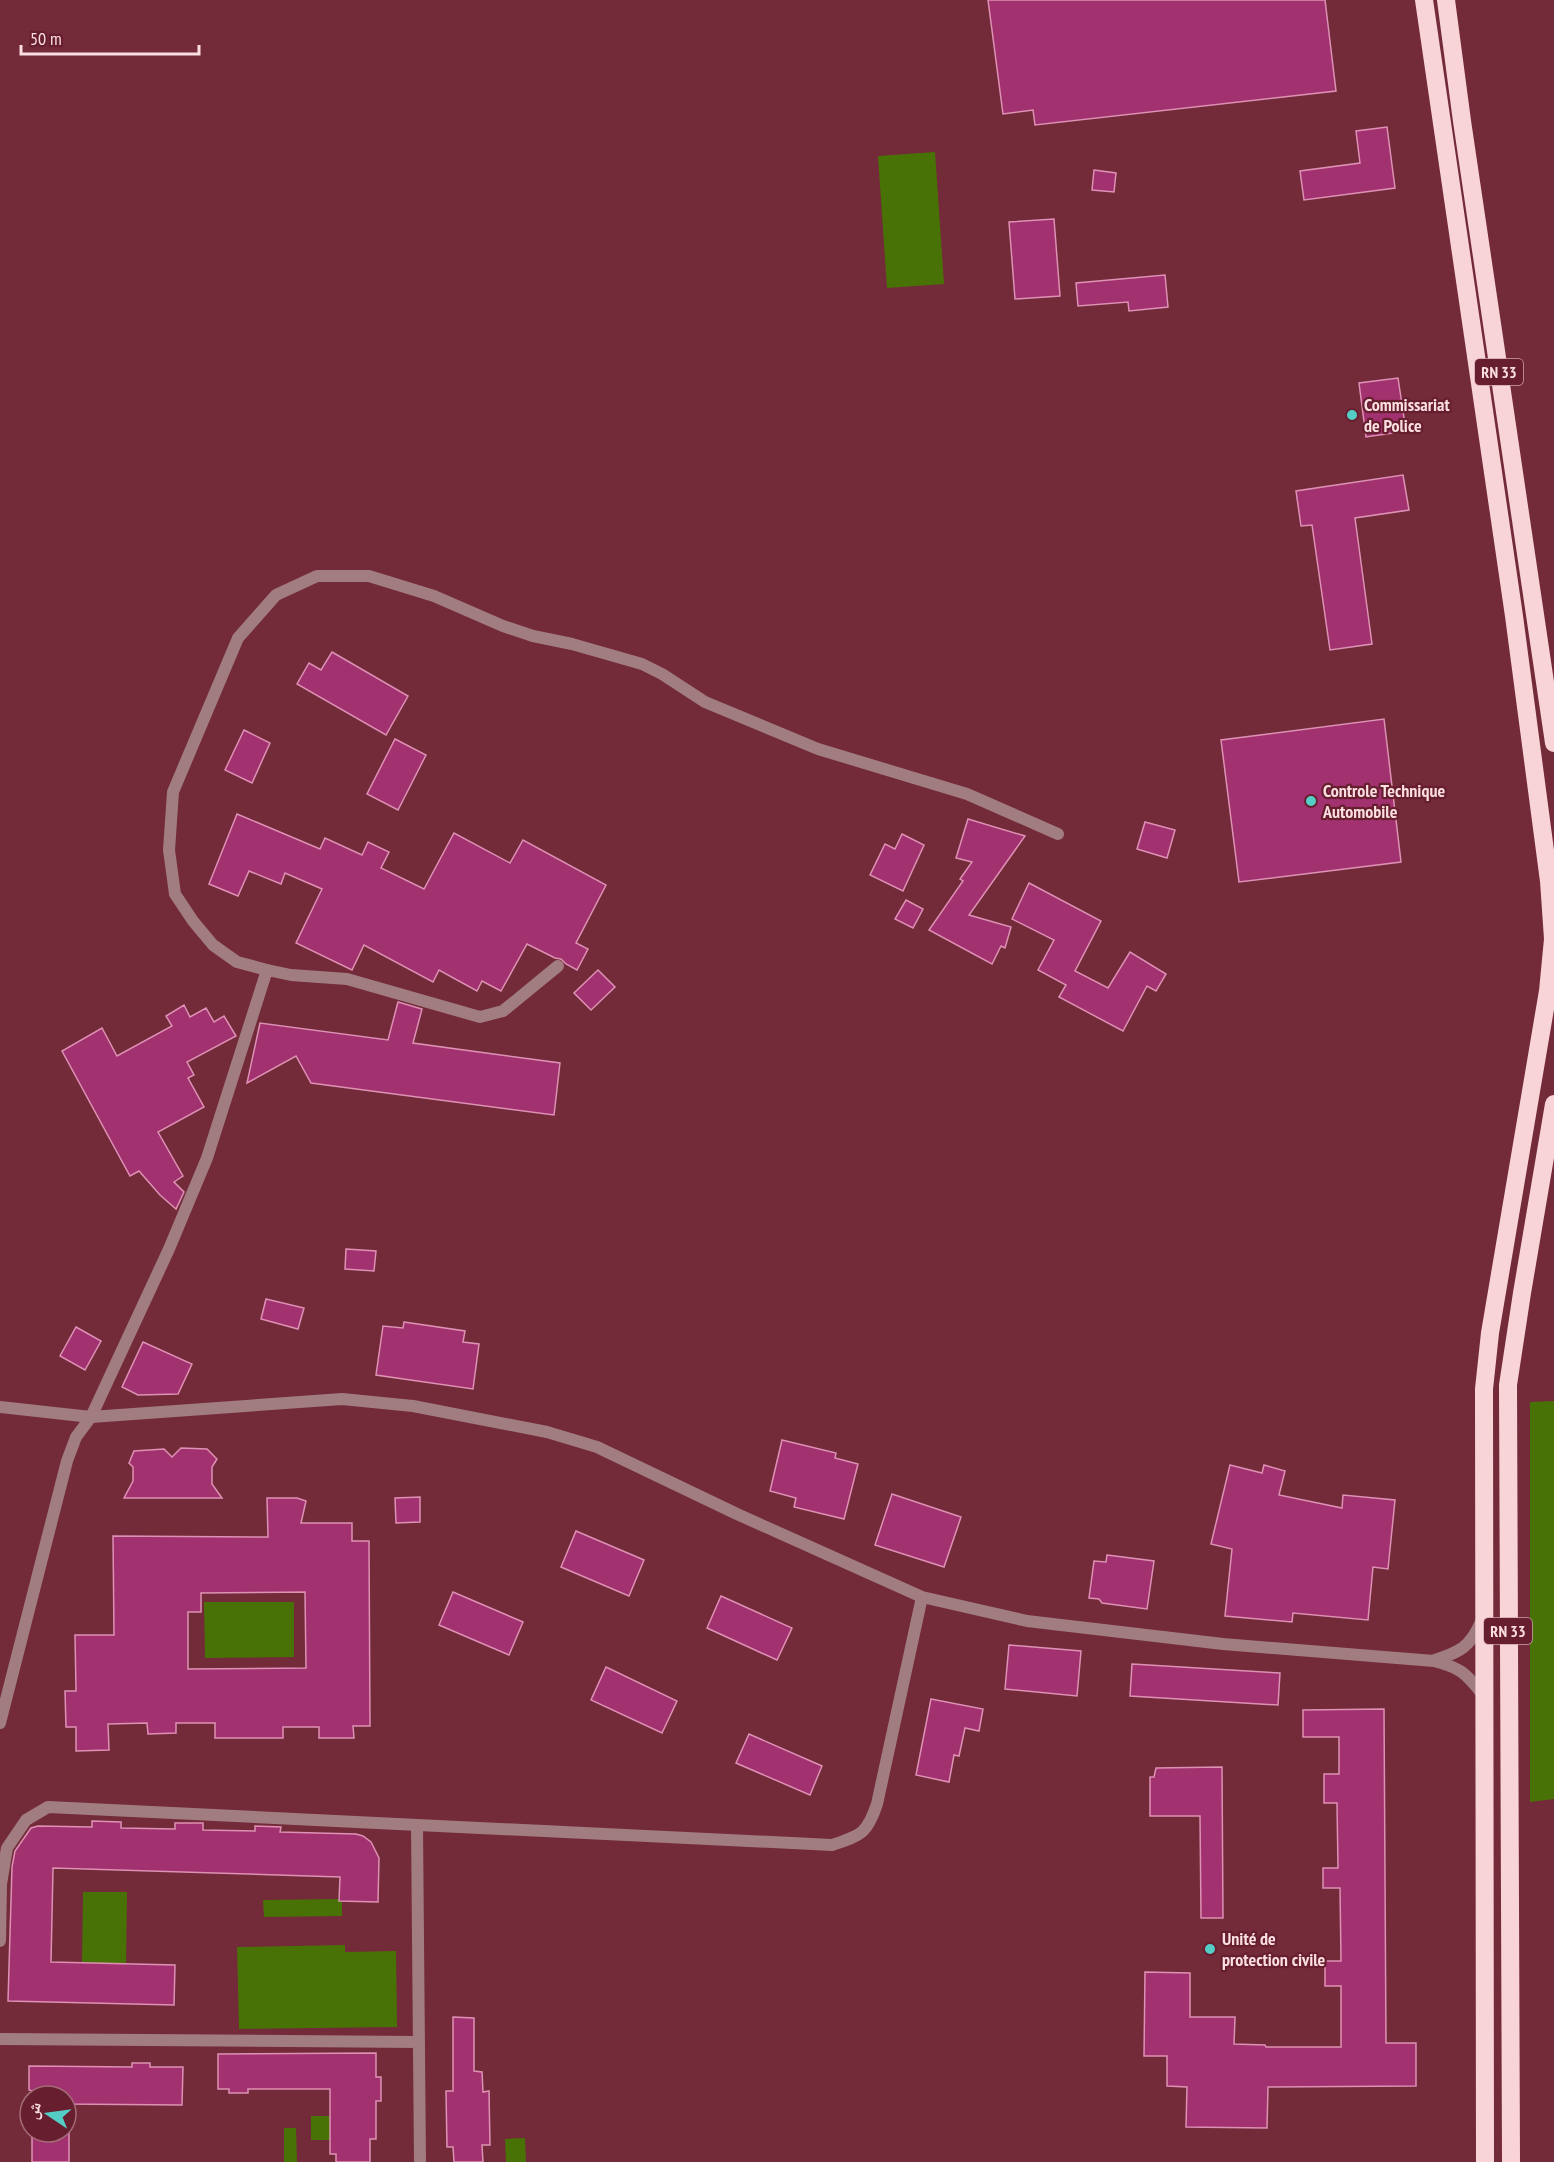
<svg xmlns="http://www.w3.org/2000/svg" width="1554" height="2162" viewBox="0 0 1554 2162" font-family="'PT Sans Narrow','Noto Naskh Arabic',sans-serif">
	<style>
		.green { fill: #497206 }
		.building { fill: #a1316f; stroke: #de91b5; stroke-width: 1.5; fill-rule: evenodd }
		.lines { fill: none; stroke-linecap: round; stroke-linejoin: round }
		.street { stroke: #a17c80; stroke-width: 12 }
		.highway { stroke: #f8d3d7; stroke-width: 18 }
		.poi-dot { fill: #54cdc7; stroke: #671e2f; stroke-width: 2 }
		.labels { text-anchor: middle; stroke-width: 4.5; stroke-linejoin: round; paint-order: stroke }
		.shield { fill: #671e2f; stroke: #cea4ac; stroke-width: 1.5 }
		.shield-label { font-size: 16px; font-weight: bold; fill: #fadee1 }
		.poi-label { font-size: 18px; font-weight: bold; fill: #fadee1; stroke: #671e2f; text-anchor: start }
	</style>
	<rect width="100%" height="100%" fill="#732a39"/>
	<g class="green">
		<path d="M 935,152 L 944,284 L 887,288 L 878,156 Z"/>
		<path d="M 1554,1401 L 1554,1799 L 1530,1802 L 1530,1402 Z"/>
		<path d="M 204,1602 L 294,1602 L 294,1657 L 205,1658 Z"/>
		<path d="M 83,1892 L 127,1892 L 126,1966 L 82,1966 Z"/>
		<path d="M 342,1899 L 342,1916 L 264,1917 L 263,1900 Z"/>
		<path d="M 345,1945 L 345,1952 L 396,1951 L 397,2027 L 239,2029 L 237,1947 Z"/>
		<rect x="311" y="2116" width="26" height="24"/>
		<path d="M 284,2128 L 296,2128 L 297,2162 L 284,2162 Z"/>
		<path d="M 525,2138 L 526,2162 L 506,2162 L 505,2139 Z"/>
	</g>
	<g class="building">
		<path d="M 988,0 L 1325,0 L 1336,91 L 1035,125 L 1033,110 L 1003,114 Z"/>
		<path d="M 1387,127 L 1395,188 L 1304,200 L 1300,171 L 1360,163 L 1356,131 Z"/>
		<path d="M 1094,170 L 1116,173 L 1114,192 L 1092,190 Z"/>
		<path d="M 1054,219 L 1060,296 L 1015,299 L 1009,222 Z"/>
		<path d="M 1165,275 L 1168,307 L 1129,311 L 1128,302 L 1078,306 L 1076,283 Z"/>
		<path d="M 1398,378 L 1406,431 L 1366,437 L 1359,383 Z"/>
		<path d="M 1403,475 L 1409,510 L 1355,518 L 1372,644 L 1330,650 L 1312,525 L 1301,526 L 1296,491 Z"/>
		<path d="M 332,652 L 408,696 L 386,735 L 297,684 L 309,663 L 321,670 Z"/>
		<path d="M 1384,719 L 1401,862 L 1239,882 L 1221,740 Z"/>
		<path d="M 244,730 L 270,743 L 252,783 L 225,770 Z"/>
		<path d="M 395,739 L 426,755 L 398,810 L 367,794 Z"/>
		<path d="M 237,814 L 320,849 L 325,838 L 362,855 L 368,842 L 389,852 L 381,868 L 424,889 L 454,833 L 510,863 L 523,840 L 606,885 L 576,943 L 588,949 L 577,970 L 566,964 L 561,959 L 555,958 L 527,944 L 501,991 L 482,981 L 477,991 L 439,970 L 433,982 L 364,945 L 352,970 L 296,943 L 322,889 L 285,873 L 281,884 L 249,871 L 238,896 L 209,884 Z"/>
		<path d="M 968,819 L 1025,836 L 969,915 L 1011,927 L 1005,948 L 1001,946 L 992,964 L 929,930 L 963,881 L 960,879 L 972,862 L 956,858 Z"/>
		<path d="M 1145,822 L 1175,830 L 1167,858 L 1137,849 Z"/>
		<path d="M 902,834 L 924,845 L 903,891 L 870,875 L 885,844 L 895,849 Z"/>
		<path d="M 1029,883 L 1101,921 L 1075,971 L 1108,988 L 1130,952 L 1166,974 L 1156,991 L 1147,986 L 1123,1031 L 1059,997 L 1066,985 L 1038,970 L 1054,940 L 1012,919 Z"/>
		<path d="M 906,900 L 923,909 L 913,928 L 895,919 Z"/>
		<path d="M 598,970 L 615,987 L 591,1010 L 574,993 Z"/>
		<path d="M 398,1002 L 422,1009 L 413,1043 L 560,1063 L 554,1115 L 311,1083 L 296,1056 L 247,1083 L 260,1023 L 388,1040 Z"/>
		<path d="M 184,1005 L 190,1017 L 206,1008 L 214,1022 L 224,1016 L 236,1036 L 187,1062 L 194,1075 L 188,1078 L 204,1107 L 158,1132 L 183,1176 L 174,1182 L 184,1192 L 176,1209 L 160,1195 L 139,1171 L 130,1176 L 62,1051 L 102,1028 L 117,1056 L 172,1026 L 166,1016 Z"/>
		<path d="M 346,1249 L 376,1251 L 374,1271 L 345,1269 Z"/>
		<path d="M 266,1299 L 304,1308 L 298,1329 L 261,1319 Z"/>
		<path d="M 404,1322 L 465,1331 L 463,1342 L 479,1344 L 473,1389 L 376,1375 L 383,1326 L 403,1328 Z"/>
		<path d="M 76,1327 L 101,1341 L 85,1370 L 60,1356 Z"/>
		<path d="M 143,1342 L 192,1364 L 178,1394 L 138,1395 L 122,1387 Z"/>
		<path d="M 782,1440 L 836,1453 L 835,1458 L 858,1464 L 844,1519 L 794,1507 L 796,1498 L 770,1491 Z"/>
		<path d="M 181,1448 L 207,1449 L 217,1459 L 212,1467 L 212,1484 L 222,1498 L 124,1498 L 133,1481 L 133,1467 L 129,1463 L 134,1451 L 164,1449 L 172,1457 Z"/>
		<path d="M 1230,1465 L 1262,1473 L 1264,1465 L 1285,1471 L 1279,1495 L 1342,1508 L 1343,1495 L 1395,1500 L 1388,1569 L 1373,1567 L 1368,1620 L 1293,1613 L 1292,1622 L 1225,1616 L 1232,1549 L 1211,1544 Z"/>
		<path d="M 892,1494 L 961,1517 L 944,1567 L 875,1545 Z"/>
		<path d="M 420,1497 L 420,1522 L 396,1523 L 395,1498 Z"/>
		<path d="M 267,1498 L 297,1498 L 306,1501 L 301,1523 L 352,1523 L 352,1541 L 369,1541 L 370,1726 L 353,1726 L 354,1738 L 319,1738 L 319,1727 L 283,1727 L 283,1738 L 215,1738 L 215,1723 L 176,1723 L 176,1733 L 148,1734 L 147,1723 L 108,1724 L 109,1750 L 76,1751 L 76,1727 L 66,1727 L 65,1691 L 76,1691 L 75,1635 L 114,1635 L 113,1536 L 268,1537 ZM 305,1592 L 306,1668 L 188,1669 L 188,1612 L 201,1612 L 201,1593 Z"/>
		<path d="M 576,1531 L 644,1560 L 629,1596 L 561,1567 Z"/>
		<path d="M 1107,1555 L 1154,1561 L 1147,1609 L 1102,1603 L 1099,1599 L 1089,1598 L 1094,1561 L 1106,1562 Z"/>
		<path d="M 453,1592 L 523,1622 L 509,1655 L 439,1625 Z"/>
		<path d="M 721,1596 L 792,1628 L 777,1660 L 707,1628 Z"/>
		<path d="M 1009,1645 L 1081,1651 L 1077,1696 L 1005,1689 Z"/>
		<path d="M 1132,1664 L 1280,1673 L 1278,1705 L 1130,1696 Z"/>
		<path d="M 606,1667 L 677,1701 L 662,1733 L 591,1700 Z"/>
		<path d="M 931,1699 L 983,1709 L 979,1731 L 965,1728 L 959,1756 L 954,1755 L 949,1782 L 916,1775 Z"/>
		<path d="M 1384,1709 L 1386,2043 L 1416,2043 L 1416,2086 L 1268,2087 L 1267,2128 L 1186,2127 L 1187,2087 L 1167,2086 L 1167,2056 L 1144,2056 L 1145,1972 L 1190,1973 L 1190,2017 L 1235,2017 L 1234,2044 L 1265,2045 L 1266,2047 L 1341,2047 L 1341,1986 L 1325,1986 L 1325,1961 L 1341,1961 L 1340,1888 L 1323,1888 L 1323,1868 L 1338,1868 L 1337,1803 L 1324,1803 L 1324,1774 L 1339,1774 L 1339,1737 L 1303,1737 L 1303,1710 Z"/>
		<path d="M 749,1734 L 822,1766 L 810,1795 L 736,1763 Z"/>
		<path d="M 1222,1767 L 1223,1918 L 1201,1918 L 1200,1816 L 1150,1816 L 1150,1777 L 1154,1777 L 1156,1768 Z"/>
		<path d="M 92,1821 L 121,1822 L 121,1828 L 175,1829 L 175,1823 L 203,1823 L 203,1830 L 255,1831 L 255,1826 L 281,1827 L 280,1832 L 356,1834 L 363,1836 L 371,1842 L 379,1858 L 378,1902 L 339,1901 L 340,1877 L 53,1868 L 51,1962 L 175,1965 L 174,2005 L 8,2001 L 12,1867 L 15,1851 L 31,1828 L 38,1826 L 92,1827 Z"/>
		<path d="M 453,2017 L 474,2018 L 474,2071 L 482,2072 L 483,2092 L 489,2091 L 490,2145 L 482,2145 L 483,2162 L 454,2162 L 453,2147 L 447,2147 L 446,2091 L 453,2091 Z"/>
		<path d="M 376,2053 L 376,2077 L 381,2077 L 381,2101 L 376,2101 L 376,2139 L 370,2139 L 370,2162 L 336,2162 L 336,2154 L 330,2154 L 330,2089 L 248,2089 L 248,2093 L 229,2093 L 229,2089 L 218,2089 L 218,2054 Z"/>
		<path d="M 132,2063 L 150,2063 L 150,2067 L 183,2067 L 182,2105 L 66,2104 L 66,2096 L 33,2096 L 33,2091 L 29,2090 L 29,2066 L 132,2067 Z"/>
		<rect x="32" y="2132" width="37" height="30"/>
	</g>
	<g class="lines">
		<g class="street">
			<path d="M 267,970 L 237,962 L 213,945 L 193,921 L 175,894 L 169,850 L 173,792 L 238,638 L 276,595 L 317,576 L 369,576 L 434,596 L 503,626 L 533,636 L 572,644 L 642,664 L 662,674 L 705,702 L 818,749 L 967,794 L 1058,834"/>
			<path d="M 0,1407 L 91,1417 L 169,1249 L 207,1158 L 267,970 L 291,975 L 347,979 L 480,1017 L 503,1011 L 558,966"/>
			<path d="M 1435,1660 C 1460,1652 1470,1647 1481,1622"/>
			<path d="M 0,1723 L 67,1461 L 76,1437 L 91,1417 L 342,1399 L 413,1406 L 547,1432 L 597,1447 L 737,1514 L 922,1597 L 1027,1621 L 1223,1644 L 1434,1661 C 1461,1668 1466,1673 1483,1695"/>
			<path d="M 417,1826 L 420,2162"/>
			<path d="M 0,1941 L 1,1884 L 7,1848 L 26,1820 L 48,1807 L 832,1845 C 861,1835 867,1834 877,1804 L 922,1597"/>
			<path d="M 0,2039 L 419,2042"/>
		</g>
		<g class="highway">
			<path d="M 1424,0 L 1514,616 L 1549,881 L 1553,939 L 1548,991 L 1490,1333 L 1484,1389 L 1485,2162"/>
			<path d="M 1446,0 L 1462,121 L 1554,743"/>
			<path d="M 1511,2162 L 1508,1385 L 1522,1293 L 1554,1104"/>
		</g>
	</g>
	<g class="poi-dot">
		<circle cx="1352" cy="415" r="6"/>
		<circle cx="1311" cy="801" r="6"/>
		<circle cx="1210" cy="1949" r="6"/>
	</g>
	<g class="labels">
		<g class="shield">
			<rect x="1475" y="359" width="48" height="26" rx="4.5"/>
			<rect x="1484" y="1618" width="48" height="26" rx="4.5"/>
		</g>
		<g class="shield-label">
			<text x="1499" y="378">RN 33</text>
			<text x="1508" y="1637">RN 33</text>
		</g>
		<g class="poi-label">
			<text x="1364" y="411">Commissariat<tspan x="1364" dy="21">de Police</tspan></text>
			<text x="1323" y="797">Controle Technique<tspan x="1323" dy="21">Automobile</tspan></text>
			<text x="1222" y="1945">Unité de<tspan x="1222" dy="21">protection civile</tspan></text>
		</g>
	</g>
	<g transform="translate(48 2114) rotate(283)"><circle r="28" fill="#671e2f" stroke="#a26b76" stroke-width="1.5"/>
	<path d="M0-4.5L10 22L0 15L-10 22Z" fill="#54cdc7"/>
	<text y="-9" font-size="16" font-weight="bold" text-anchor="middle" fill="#fadee1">ش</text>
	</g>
	<path d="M21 45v9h178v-9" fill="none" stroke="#fadee1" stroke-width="3"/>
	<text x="30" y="45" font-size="18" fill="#fadee1" stroke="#671e2f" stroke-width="4.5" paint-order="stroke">50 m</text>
</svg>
